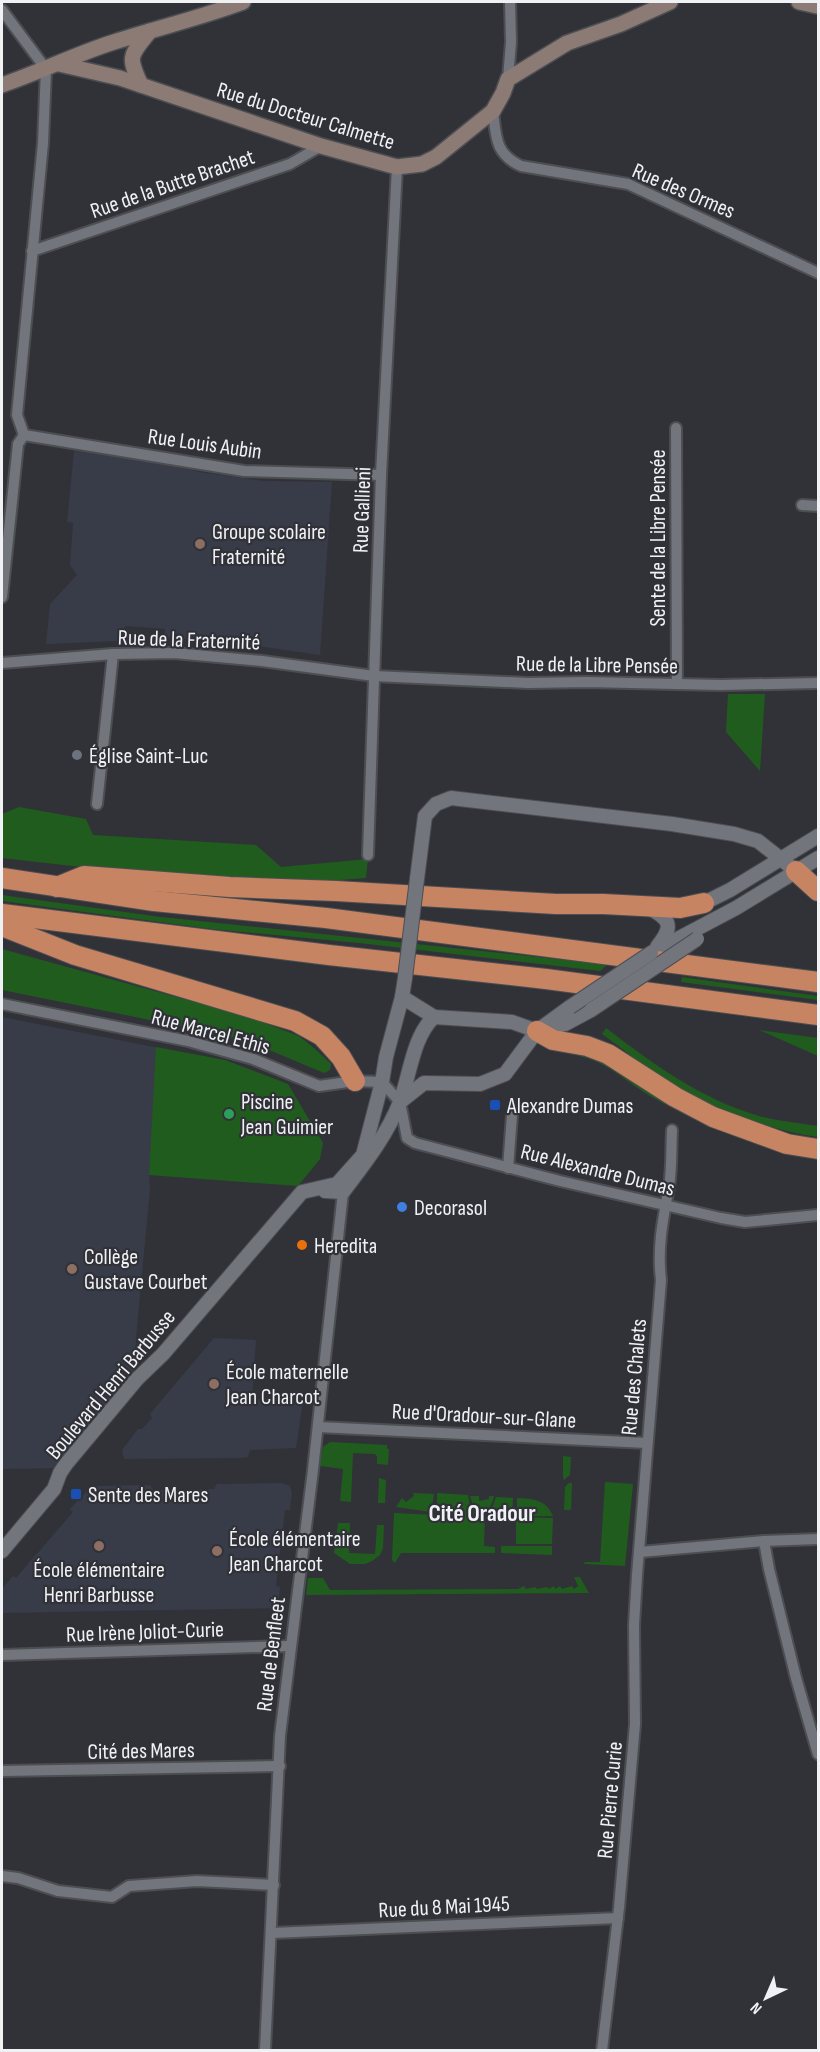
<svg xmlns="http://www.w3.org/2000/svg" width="820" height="2052" viewBox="0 0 820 2052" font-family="'Sofia Sans Condensed',sans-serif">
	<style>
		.built { fill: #383c48 }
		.green { fill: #215c1f }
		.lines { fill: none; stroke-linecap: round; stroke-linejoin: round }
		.minor-casing { stroke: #4c4e52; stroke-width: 14 }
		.tertiary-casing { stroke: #4c4e52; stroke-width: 16 }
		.secondary-casing { stroke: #4c4e52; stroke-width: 18 }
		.motorway-casing { stroke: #4c4e52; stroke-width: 22 }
		.minor { stroke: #73757c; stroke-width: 10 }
		.tertiary { stroke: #73757c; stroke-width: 14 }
		.secondary { stroke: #8c7a74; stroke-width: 15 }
		.motorway { stroke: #c78462; stroke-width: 20 }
		.tertiary-bridge-casing { stroke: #4c4e52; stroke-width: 16; stroke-linecap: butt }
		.tertiary-bridge { stroke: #73757c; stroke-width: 14 }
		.education-dot { fill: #8d6e63; stroke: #303238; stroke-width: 2 }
		.worship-dot { fill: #6b7280; stroke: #303238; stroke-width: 2 }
		.transit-dot { fill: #1a4fb4; stroke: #303238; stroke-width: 2 }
		.leisure-dot { fill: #2e9e5b; stroke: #303238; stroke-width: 2 }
		.shop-dot { fill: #3f7fe0; stroke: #303238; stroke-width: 2 }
		.food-dot { fill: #e8710a; stroke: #303238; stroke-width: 2 }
		.labels { text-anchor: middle; stroke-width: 4.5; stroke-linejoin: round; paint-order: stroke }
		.street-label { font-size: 22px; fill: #f0f1f5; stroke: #303238 }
		.poi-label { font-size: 22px; fill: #f0f1f5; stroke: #303238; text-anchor: start }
		.neighbourhood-label { font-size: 24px; font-weight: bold; fill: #f0f1f5; stroke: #303238 }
	</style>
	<rect width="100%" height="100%" fill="#303238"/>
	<g class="built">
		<path d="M 74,451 L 158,460 L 199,472 L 264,481 L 332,482 L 320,655 L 251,645 L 251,644 L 167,637 L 165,635 L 165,629 L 125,626 L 123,640 L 119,641 L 46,644 L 50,604 L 77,575 L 70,565 L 73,523 L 67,522 Z"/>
		<path d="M 2,1017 L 159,1048 L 149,1175 L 150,1189 L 136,1338 L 135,1376 L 59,1468 L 2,1469 Z"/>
		<path d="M 214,1338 L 256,1340 L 252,1399 L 303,1401 L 296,1448 L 250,1450 L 248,1457 L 238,1458 L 124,1459 L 122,1450 L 138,1429 L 142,1429 L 152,1418 L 150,1414 Z"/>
		<path d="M 282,1483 L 290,1486 L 292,1493 L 290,1510 L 285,1510 L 276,1586 L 280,1587 L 278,1608 L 2,1613 L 2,1589 L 13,1576 L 16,1578 L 73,1512 L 70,1509 L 90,1488 L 99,1486 L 150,1485 L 153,1490 L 214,1489 L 217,1484 Z"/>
	</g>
	<g class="green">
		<path d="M 728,694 L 765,694 L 760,771 L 726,732 Z"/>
		<path d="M 19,807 L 86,819 L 93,835 L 256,845 L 281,867 L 368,859 L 366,878 L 313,882 L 90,868 L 2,858 L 2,814 Z"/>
		<path d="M 2,895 L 161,917 L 604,964 L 606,966 L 600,971 L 359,943 L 212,929 L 2,901 Z"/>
		<path d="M 2,949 L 245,1016 L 299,1036 L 314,1048 L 331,1064 L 330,1070 L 324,1073 L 262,1047 L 224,1035 L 2,990 Z"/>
		<path d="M 682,977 L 818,996 L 818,1000 L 681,982 Z"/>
		<path d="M 606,1028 C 653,1064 701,1099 759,1116 C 778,1121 799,1123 818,1126 L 818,1137 C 774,1131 712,1109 674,1086 C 649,1071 626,1051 602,1034 Z"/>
		<path d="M 759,1030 L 818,1038 L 818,1056 Z"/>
		<path d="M 156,1047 L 225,1060 L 288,1084 L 323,1143 L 320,1159 L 298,1186 L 149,1175 Z"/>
		<path d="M 588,1053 L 763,1145 C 724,1132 687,1117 652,1097 C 627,1083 607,1061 579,1056 Z"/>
		<path d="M 330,1442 L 387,1445 L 387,1449 L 389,1449 L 388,1465 L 377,1464 L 377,1456 L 375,1454 L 353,1453 L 351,1502 L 340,1501 L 343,1469 L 320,1466 L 323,1447 Z"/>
		<path d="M 563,1456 L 571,1457 L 570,1475 L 564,1480 L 563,1477 Z"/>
		<path d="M 379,1478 L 386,1480 L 385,1503 L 378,1503 Z"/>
		<path d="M 605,1482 L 633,1484 L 625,1566 L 584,1564 L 585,1562 L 600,1562 Z"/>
		<path d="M 569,1483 L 572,1483 L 571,1510 L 564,1510 L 565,1487 Z"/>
		<path d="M 413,1493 L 434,1494 L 431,1512 L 396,1507 L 402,1498 L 406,1502 L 414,1496 Z"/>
		<path d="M 437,1493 L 468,1495 L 470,1506 L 479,1513 L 478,1515 L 485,1515 L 484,1546 L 495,1547 L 495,1553 L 401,1553 L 395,1563 L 392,1560 L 394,1513 L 437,1515 Z"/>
		<path d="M 470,1496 L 479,1496 L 479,1501 L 489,1499 L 489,1496 L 494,1496 C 492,1505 489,1511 480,1511 L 473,1505 Z"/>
		<path d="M 496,1497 L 513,1498 L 512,1515 L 487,1512 L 493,1506 Z"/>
		<path d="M 517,1498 C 533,1499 546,1499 553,1516 L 517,1516 Z"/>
		<path d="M 516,1517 L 553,1518 L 552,1544 L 516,1544 Z"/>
		<path d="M 338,1523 L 350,1523 L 349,1553 L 375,1554 L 377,1525 L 384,1525 L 383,1548 L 380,1555 L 372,1561 L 365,1564 L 350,1564 L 334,1553 Z"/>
		<path d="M 501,1546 L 552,1546 L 552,1555 L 501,1553 Z"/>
		<path d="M 574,1577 L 580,1577 L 589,1593 L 306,1595 L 308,1578 L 323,1578 L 330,1590 L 518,1589 L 524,1586 L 526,1589 L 535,1587 L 537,1589 L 547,1587 L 549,1589 L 554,1586 L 555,1589 L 560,1586 L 562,1589 L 572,1586 L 574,1589 L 578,1586 Z"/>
	</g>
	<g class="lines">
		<g class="minor-casing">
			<g id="minor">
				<path d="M 2,10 L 46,69 L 43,143 L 17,415 L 24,435"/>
				<path d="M 508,79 L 511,42 L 510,2"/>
				<path d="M 493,111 C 496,137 495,154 521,166 L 628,184 L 818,273"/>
				<path d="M 32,251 L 290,164 L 321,146"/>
				<path d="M 676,428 L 677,684"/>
				<path d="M 24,435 L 244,471 L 381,475"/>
				<path d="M 802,505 L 818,506"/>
				<path d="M 2,597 L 18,444 L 24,435"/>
				<path d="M 2,663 L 113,654 L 174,653 L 262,661 L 374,676 L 528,683 L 587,682 L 721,685 L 818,683"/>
				<path d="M 97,804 L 113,654"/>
				<path d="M 368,855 L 381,475 L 397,167"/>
				<path d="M 2,1004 L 188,1041 L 253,1059 L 319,1086 L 355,1081 L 382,1082 L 400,1102 L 407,1138 L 415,1143 L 560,1181 L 721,1218 L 745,1222 L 818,1215"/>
				<path d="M 508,1168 L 512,1115"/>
				<path d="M 318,1427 L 647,1443"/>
				<path d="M 764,1541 L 769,1569 L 796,1678 L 818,1754"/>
				<path d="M 640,1552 L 764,1541 L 818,1539"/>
				<path d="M 2,1655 L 290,1646"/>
				<path d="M 2,1771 L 280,1766"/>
				<path d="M 2,1876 L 18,1878 L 58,1891 L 112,1897 L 129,1886 L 197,1881 L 274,1885"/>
				<path d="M 272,1933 L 618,1918"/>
				<path d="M 265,2050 L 280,1736 L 313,1470 L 343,1192"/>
				<path d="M 602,2050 L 619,1908 L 635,1724 L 634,1625 L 637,1575 L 661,1280 C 657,1247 663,1219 669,1187 C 672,1168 671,1149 672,1130"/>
			</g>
		</g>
		<g class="tertiary-casing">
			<g id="tertiary">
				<path d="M 417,879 L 425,816 L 436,804 L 451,798 L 672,824 L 734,834 L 758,841 L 796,871"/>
				<path d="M 704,903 L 730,890 L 818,836"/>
				<path d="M 649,908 C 672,920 673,927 657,947"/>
				<path d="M 651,953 L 736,908 L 818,858"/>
				<path d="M 402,997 L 434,1017"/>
				<path d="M 400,1102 L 424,1083 L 480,1084 L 505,1074 L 537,1031 L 570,1007"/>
				<path d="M 325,1191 L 343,1192 C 365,1163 387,1135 400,1102 C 410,1075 413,1036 434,1017 L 512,1022 L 537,1031 L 565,1024 L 591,1010"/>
				<path d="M 2,1551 L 54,1489 L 60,1473 L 66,1464 L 137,1379 L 163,1354 L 302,1192 L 337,1184 L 363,1155 L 382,1082 L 386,1057 L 402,997 L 405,978"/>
			</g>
		</g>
		<g class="secondary-casing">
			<g id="secondary">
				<path d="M 799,2 L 817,6"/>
				<path d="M 59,64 L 120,78 L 321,146 L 397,167 L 422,164 L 436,157 L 493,111 L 503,93 L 508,79 L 567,43 L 621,24 L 670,2"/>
				<path d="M 2,85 C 40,72 76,54 114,42 C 157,28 200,18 243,2"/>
				<path d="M 141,85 C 127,55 130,56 150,31"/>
			</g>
		</g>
		<g class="motorway-casing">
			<g id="motorway">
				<path d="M 796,871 L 818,891"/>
				<path d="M 2,878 L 154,901 L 326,918 L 818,982"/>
				<path d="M 57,887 L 84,876 L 230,887 L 336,891 L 556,904 L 603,904 L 680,908 L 704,903"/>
				<path d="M 2,914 L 329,955 L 546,979 L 818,1015"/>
				<path d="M 2,926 L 75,955 L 295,1021 L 322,1036 L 341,1057 L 355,1081"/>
				<path d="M 537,1031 L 553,1040 L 587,1046 L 608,1054 L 675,1097 L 713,1117 L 787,1144 L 818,1149"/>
			</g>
		</g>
		<use href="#minor" class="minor"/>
		<use href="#tertiary" class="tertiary"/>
		<use href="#secondary" class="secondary"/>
		<use href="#motorway" class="motorway"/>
		<g class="tertiary-bridge-casing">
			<g id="tertiary-bridge">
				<path d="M 405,978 L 417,879"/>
				<path d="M 570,1007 L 651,953"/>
				<path d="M 591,1010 L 697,939"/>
			</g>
		</g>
		<use href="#tertiary-bridge" class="tertiary-bridge"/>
	</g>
	<g class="education-dot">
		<circle cx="200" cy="544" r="6"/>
		<circle cx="72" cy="1269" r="6"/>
		<circle cx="214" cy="1384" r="6"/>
		<circle cx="99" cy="1546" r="6"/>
		<circle cx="217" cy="1551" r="6"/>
	</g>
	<circle class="worship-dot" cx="77" cy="755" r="6"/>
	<g class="transit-dot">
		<rect x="489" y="1099" width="12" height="12" rx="3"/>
		<rect x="70" y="1488" width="12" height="12" rx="3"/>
	</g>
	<circle class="leisure-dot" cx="229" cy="1114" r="6"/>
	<circle class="shop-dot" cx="402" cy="1207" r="6"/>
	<circle class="food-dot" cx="302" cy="1245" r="6"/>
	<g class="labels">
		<g class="street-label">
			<text transform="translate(306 115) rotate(17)" y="8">Rue du Docteur Calmette</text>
			<text transform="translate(172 183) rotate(-19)" y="8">Rue de la Butte Brachet</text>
			<text transform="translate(684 190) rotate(23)" y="8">Rue des Ormes</text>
			<text transform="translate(205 443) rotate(8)" y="8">Rue Louis Aubin</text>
			<text transform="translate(361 510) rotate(-88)" y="8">Rue Gallieni</text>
			<text transform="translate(657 538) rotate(-90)" y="8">Sente de la Libre Pensée</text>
			<text transform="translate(189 639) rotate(2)" y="8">Rue de la Fraternité</text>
			<text transform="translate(597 664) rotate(1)" y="8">Rue de la Libre Pensée</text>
			<text transform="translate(211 1031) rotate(15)" y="8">Rue Marcel Ethis</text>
			<text transform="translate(598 1169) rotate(14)" y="8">Rue Alexandre Dumas</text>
			<text transform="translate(633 1377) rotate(-85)" y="8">Rue des Chalets</text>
			<text transform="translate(110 1384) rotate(-50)" y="8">Boulevard Henri Barbusse</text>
			<text transform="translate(484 1415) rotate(3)" y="8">Rue d'Oradour-sur-Glane</text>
			<text transform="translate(145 1631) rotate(-2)" y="8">Rue Irène Joliot-Curie</text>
			<text transform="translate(270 1654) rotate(-83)" y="8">Rue de Benfleet</text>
			<text transform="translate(141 1750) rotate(-1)" y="8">Cité des Mares</text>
			<text transform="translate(609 1800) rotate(-85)" y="8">Rue Pierre Curie</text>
			<text transform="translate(444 1906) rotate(-3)" y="8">Rue du 8 Mai 1945</text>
		</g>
		<g class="poi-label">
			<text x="212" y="539">Groupe scolaire<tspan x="212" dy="25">Fraternité</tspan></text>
			<text x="89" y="763">Église Saint-Luc</text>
			<text x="241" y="1109">Piscine<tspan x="241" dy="25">Jean Guimier</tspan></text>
			<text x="507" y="1113">Alexandre Dumas</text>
			<text x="414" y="1215">Decorasol</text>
			<text x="314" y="1253">Heredita</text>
			<text x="84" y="1264">Collège<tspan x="84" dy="25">Gustave Courbet</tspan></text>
			<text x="226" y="1379">École maternelle<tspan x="226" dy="25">Jean Charcot</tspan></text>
			<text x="88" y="1502">Sente des Mares</text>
			<text x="229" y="1546">École élémentaire<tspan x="229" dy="25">Jean Charcot</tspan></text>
			<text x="99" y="1577" text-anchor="middle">École élémentaire<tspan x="99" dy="25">Henri Barbusse</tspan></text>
		</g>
		<g class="neighbourhood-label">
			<text x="482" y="1521">Cité Oradour</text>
		</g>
	</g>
	<rect width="820" height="2052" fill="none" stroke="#f0f1f5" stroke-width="6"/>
	<g transform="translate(766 1998) rotate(224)" stroke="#303238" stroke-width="4.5" paint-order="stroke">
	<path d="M0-4.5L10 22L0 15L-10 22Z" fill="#f0f1f5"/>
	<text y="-9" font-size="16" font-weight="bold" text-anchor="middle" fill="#f0f1f5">N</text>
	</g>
</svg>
